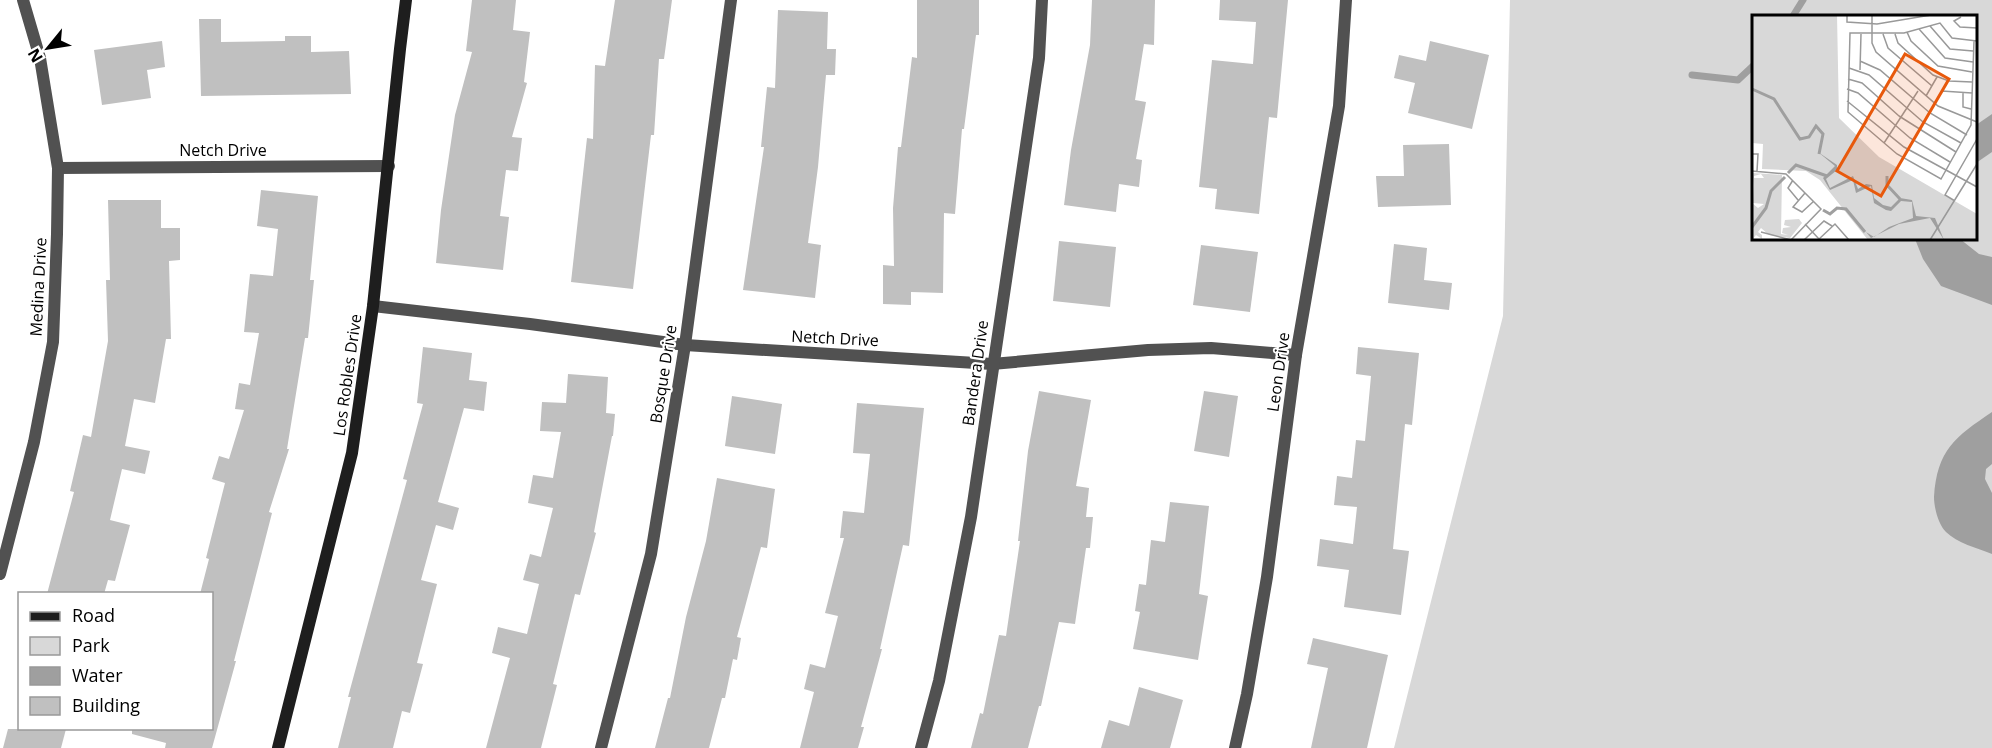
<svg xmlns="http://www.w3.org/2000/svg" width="1992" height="748" viewBox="0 0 1992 748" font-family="'Open Sans',sans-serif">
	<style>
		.green { fill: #d8d8d8; fill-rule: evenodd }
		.water { fill: #9f9f9f }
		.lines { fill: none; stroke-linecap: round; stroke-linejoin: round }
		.stream { stroke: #9f9f9f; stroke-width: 7 }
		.building { fill: #c0c0c0 }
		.street { stroke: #515151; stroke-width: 12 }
		.secondary { stroke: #1e1e1e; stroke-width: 12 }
		.labels { text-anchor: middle; stroke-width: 4.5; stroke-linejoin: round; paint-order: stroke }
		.street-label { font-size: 16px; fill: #000; stroke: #fff }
		.inset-river { fill: none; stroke: #9f9f9f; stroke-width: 3 }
		.inset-road { fill: none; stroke: #999; stroke-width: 1.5 }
		.view { fill: #e8590c; fill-opacity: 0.15; stroke: #e8590c; stroke-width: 3 }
		.inset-edge { fill: none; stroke: #000; stroke-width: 3 }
	</style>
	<rect width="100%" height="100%" fill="#fff"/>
	<path class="green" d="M 1510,0 L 1992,0 L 1992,748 L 1394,748 L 1503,316 ZM 1754,16 L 1976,16 L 1976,238 L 1754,238 Z"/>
	<g class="water">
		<path d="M 1992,114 L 1992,152 L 1976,163 L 1976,125 Z"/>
		<path d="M 1915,239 L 1960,239 L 1979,254 L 1992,257 L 1992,305 L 1941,286 L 1923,259 Z"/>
		<path d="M 1992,412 L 1992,464 L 1986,469 L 1985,479 L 1992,493 L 1992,554 C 1977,548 1957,543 1946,532 C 1938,524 1934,507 1934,497 C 1937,450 1955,437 1992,412 Z"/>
	</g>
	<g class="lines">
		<g class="stream">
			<path d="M 1793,16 L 1803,0"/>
			<path d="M 1692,75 L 1738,80 L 1754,65"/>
		</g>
	</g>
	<g class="building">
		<path d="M 472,0 L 516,0 L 513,30 L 530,32 L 524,82 L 527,83 L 512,137 L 522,138 L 518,171 L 506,170 L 500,216 L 509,217 L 503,270 L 436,263 L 441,210 L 455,115 L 472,52 L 466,51 Z"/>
		<path d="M 615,0 L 672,0 L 664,59 L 659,59 L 654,135 L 651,135 L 633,289 L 571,282 L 587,138 L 593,139 L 595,65 L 605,66 Z"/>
		<path d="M 917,0 L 979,0 L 979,35 L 976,35 L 964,129 L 962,129 L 955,214 L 944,213 L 943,293 L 911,292 L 911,305 L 883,304 L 883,265 L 894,266 L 893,208 L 898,147 L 901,147 L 912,57 L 917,58 Z"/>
		<path d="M 1092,0 L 1155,0 L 1154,45 L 1144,44 L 1135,100 L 1146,102 L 1136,159 L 1142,160 L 1139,187 L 1119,184 L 1116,212 L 1064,205 L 1071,150 L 1090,45 Z"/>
		<path d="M 1220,0 L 1288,0 L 1277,118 L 1269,117 L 1259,214 L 1215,209 L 1217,189 L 1199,187 L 1212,60 L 1253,64 L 1256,22 L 1219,20 Z"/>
		<path d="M 778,10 L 828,12 L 827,49 L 836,49 L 835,75 L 826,75 L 818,167 L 808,243 L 821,245 L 815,298 L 743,290 L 764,147 L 761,147 L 767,87 L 775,88 Z"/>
		<path d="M 199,19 L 221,19 L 221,42 L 285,41 L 285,36 L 311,36 L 311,52 L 349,51 L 351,94 L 201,96 Z"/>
		<path d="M 162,41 L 165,67 L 147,70 L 151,98 L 102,105 L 94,50 Z"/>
		<path d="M 1430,41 L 1489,55 L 1472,129 L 1408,113 L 1415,83 L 1394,78 L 1399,55 L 1426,61 Z"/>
		<path d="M 1449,144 L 1451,205 L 1378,207 L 1376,176 L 1404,176 L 1403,145 Z"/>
		<path d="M 261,190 L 318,196 L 310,280 L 314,280 L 308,338 L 305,338 L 287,449 L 289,449 L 269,512 L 272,513 L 234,661 L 236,661 L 212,748 L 165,748 L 166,743 L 132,734 L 132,729 L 212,729 L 212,594 L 200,594 L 209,559 L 206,558 L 225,483 L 212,479 L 219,456 L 229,459 L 244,410 L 235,409 L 239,383 L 250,385 L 259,333 L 244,332 L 250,274 L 273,276 L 278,229 L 257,226 Z"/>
		<path d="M 108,200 L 161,200 L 161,228 L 180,228 L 180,260 L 169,261 L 171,339 L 166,339 L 155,403 L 134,399 L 125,446 L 150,451 L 145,474 L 122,469 L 110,520 L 130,525 L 115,581 L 108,580 L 104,594 L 47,594 L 74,492 L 70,491 L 83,435 L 91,437 L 108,341 L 106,280 L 110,280 Z"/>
		<path d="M 1059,241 L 1116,247 L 1110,307 L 1053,301 Z"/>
		<path d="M 1394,244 L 1427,248 L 1424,280 L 1452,283 L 1449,310 L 1388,303 Z"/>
		<path d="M 1201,245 L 1258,252 L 1250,312 L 1193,305 Z"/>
		<path d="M 423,347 L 472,353 L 469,380 L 487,382 L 484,411 L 464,408 L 438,502 L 459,508 L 453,530 L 436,525 L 421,580 L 437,584 L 417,663 L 423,664 L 410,713 L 402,711 L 393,748 L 338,748 L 351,697 L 348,697 L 407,480 L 403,479 L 423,404 L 417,403 Z"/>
		<path d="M 1358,347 L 1419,353 L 1412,425 L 1405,424 L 1393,549 L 1409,551 L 1401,615 L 1344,607 L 1349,570 L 1317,566 L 1320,539 L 1353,544 L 1357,507 L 1334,505 L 1337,476 L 1352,478 L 1356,440 L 1365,441 L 1371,376 L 1356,374 Z"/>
		<path d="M 568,374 L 608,377 L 606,413 L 615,414 L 613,436 L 612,436 L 594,532 L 596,533 L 580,595 L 575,594 L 553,684 L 557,685 L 541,748 L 486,748 L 510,658 L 492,653 L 498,627 L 527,634 L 539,584 L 523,580 L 530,554 L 541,557 L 553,508 L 528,503 L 533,475 L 553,478 L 561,432 L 540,431 L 542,402 L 566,403 Z"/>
		<path d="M 1039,391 L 1091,400 L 1076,486 L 1089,488 L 1086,517 L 1093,517 L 1090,548 L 1086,548 L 1075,624 L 1059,622 L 1041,706 L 1039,706 L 1028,748 L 971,748 L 980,713 L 983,714 L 999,635 L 1006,636 L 1020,541 L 1018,541 L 1028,451 Z"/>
		<path d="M 1204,391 L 1238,396 L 1229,457 L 1194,451 Z"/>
		<path d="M 732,396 L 782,404 L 775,454 L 725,446 Z"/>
		<path d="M 857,403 L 924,408 L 909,546 L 903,545 L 880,649 L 882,649 L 861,727 L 864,727 L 858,748 L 800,748 L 814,692 L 804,689 L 810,664 L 825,668 L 838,616 L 825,613 L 844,538 L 840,538 L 843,511 L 864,513 L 870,454 L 853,453 Z"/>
		<path d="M 717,478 L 775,489 L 767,548 L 761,547 L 737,637 L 741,638 L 737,660 L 733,659 L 725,698 L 722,698 L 709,748 L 655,748 L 668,698 L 670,698 L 686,617 L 706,541 Z"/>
		<path d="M 1170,502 L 1209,506 L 1199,594 L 1208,596 L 1198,660 L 1133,649 L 1140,612 L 1135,611 L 1139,584 L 1146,585 L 1151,540 L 1165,542 Z"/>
		<path d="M 1313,638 L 1388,655 L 1367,748 L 1311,748 L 1328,668 L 1307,664 Z"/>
		<path d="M 1139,687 L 1183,700 L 1170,748 L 1101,748 L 1109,720 L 1129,726 Z"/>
		<path d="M 8,729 L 66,729 L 61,748 L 3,748 Z"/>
	</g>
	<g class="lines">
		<g class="street">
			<path d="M 58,168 L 389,166"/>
			<path d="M 373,306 L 530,324 L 685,345 L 992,364 L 1148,350 L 1211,348 L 1296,355"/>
			<path d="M 0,574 L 34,442 L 53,342 L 57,234 L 58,168 L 40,58 L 23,0"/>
			<path d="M 601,748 L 651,554 L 685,345 L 731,0"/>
			<path d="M 921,748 L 939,681 L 971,517 L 1039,58 L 1042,0"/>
			<path d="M 1235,748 L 1247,694 L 1267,577 L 1296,355 L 1339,106 L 1346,0"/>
		</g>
		<path class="secondary" d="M 278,748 L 352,453 L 373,306 L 400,49 L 406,0"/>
	</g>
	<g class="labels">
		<g class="street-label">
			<text x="223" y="156">Netch Drive</text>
			<text transform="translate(38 287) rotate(-87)" y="6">Medina Drive</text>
			<text transform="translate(835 338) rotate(3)" y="6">Netch Drive</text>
			<text transform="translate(1278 372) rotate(-82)" y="6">Leon Drive</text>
			<text transform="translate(975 373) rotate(-82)" y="6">Bandera Drive</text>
			<text transform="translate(663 374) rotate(-81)" y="6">Bosque Drive</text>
			<text transform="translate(347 375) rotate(-82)" y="6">Los Robles Drive</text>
		</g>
	</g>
	<g transform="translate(1752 15)">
		<rect width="225" height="225" fill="#fff"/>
		<path d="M 0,0 L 85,0 L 87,103 L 127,142 L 225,199 L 225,225 L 116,225 L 68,165 L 54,156 L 10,154 L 11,129 L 0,128 ZM 0,158 L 30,160 L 29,219 L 36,220 L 30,218 L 31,213 L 39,212 L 32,210 L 33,205 L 47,204 L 50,208 L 38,223 L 17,220 L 9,213 L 6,217 L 10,220 L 10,224 L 4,220 L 0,225 L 0,188 L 6,193 L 12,189 L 1,188 L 2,163 L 12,163 L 9,159 L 2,161 L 0,180 Z" fill="#d8d8d8"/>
		<path d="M 66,137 L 85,150 L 85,155 L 74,164 L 78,173 L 101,161 L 106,174 L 114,169 L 120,170 L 122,183 L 131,190 L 139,192 L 148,183 L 160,185 L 164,201 L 183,203 L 192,225 L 178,203 L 147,209 L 119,223 L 114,217 L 122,222 L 137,212 L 161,203 L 160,187 L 149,186 L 139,196 L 134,195 L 122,188 L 119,171 L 104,178 L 101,165 L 78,175 L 71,163 L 83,151 Z" fill="#9f9f9f"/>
		<path class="inset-river" d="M 0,74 L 22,84 L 48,124 L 57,122 L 64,111 L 71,119 L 67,139M 36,158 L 44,150 L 75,161M 135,161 L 135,170 L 148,184M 71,195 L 78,199 L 85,193 L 94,194 L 113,217M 0,212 L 14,193 L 19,176 L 33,162"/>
		<path class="inset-road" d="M 95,0 L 95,7 L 125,9 L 179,0M 120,0 L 120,28 L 124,37 L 186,91 L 225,107M 209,2 L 202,6 L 208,12 L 225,13M 178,11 L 198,34 L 221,36M 167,14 L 193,43 L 221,47M 155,17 L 159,26 L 186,51 L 220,57M 131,19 L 136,33 L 180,71M 143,19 L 146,28 L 181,60 L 197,66 L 220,67M 222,26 L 219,110 L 189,164 L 145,139 L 96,97 L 98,18 L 152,18 L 188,8 L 200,23 L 225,26M 108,46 L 128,55 L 178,98 L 215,120M 97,53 L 117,60 L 171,107 L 209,128M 108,55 L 109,19M 96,64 L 110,68 L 147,101M 95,74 L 106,78 L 158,123 L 198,147M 211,77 L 211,92 L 219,94M 174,81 L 185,62M 95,86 L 152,132 L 225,172M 183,88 L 190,76 L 220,78M 147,101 L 204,137M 132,128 L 166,76M 0,139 L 6,139 L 5,156M 0,156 L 34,159 L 69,194 L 39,225M 41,165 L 36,173 L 46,185M 53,178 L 41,192 L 50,197 L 62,186M 203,186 L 193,180 L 225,124M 53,209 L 67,224M 9,217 L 39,225M 52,225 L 72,206 L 80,211M 66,225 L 83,209 L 97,225M 178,225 L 225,149"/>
		<path class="view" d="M 153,39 L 197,64 L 129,181 L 85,156 Z"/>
		<rect width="225" height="225" class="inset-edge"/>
	</g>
	<rect x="18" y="592" width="195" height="138" fill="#ffffff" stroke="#999999" stroke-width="1.5"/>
	<rect x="30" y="612" width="30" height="9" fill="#1e1e1e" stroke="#999999" stroke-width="1.5"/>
	<text x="72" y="622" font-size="18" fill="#000000">Road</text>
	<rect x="30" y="637" width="30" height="18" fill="#d8d8d8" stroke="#999999" stroke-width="1.5"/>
	<text x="72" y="652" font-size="18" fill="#000000">Park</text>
	<rect x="30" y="667" width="30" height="18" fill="#9f9f9f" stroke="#999999" stroke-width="1.5"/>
	<text x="72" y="682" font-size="18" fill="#000000">Water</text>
	<rect x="30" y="697" width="30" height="18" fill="#c0c0c0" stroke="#999999" stroke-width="1.5"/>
	<text x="72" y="712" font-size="18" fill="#000000">Building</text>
	<g transform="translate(48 48) rotate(240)" stroke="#ffffff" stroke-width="4.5" paint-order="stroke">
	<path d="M0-4.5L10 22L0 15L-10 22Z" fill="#000000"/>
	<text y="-9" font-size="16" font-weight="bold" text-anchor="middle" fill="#000000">N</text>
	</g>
</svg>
